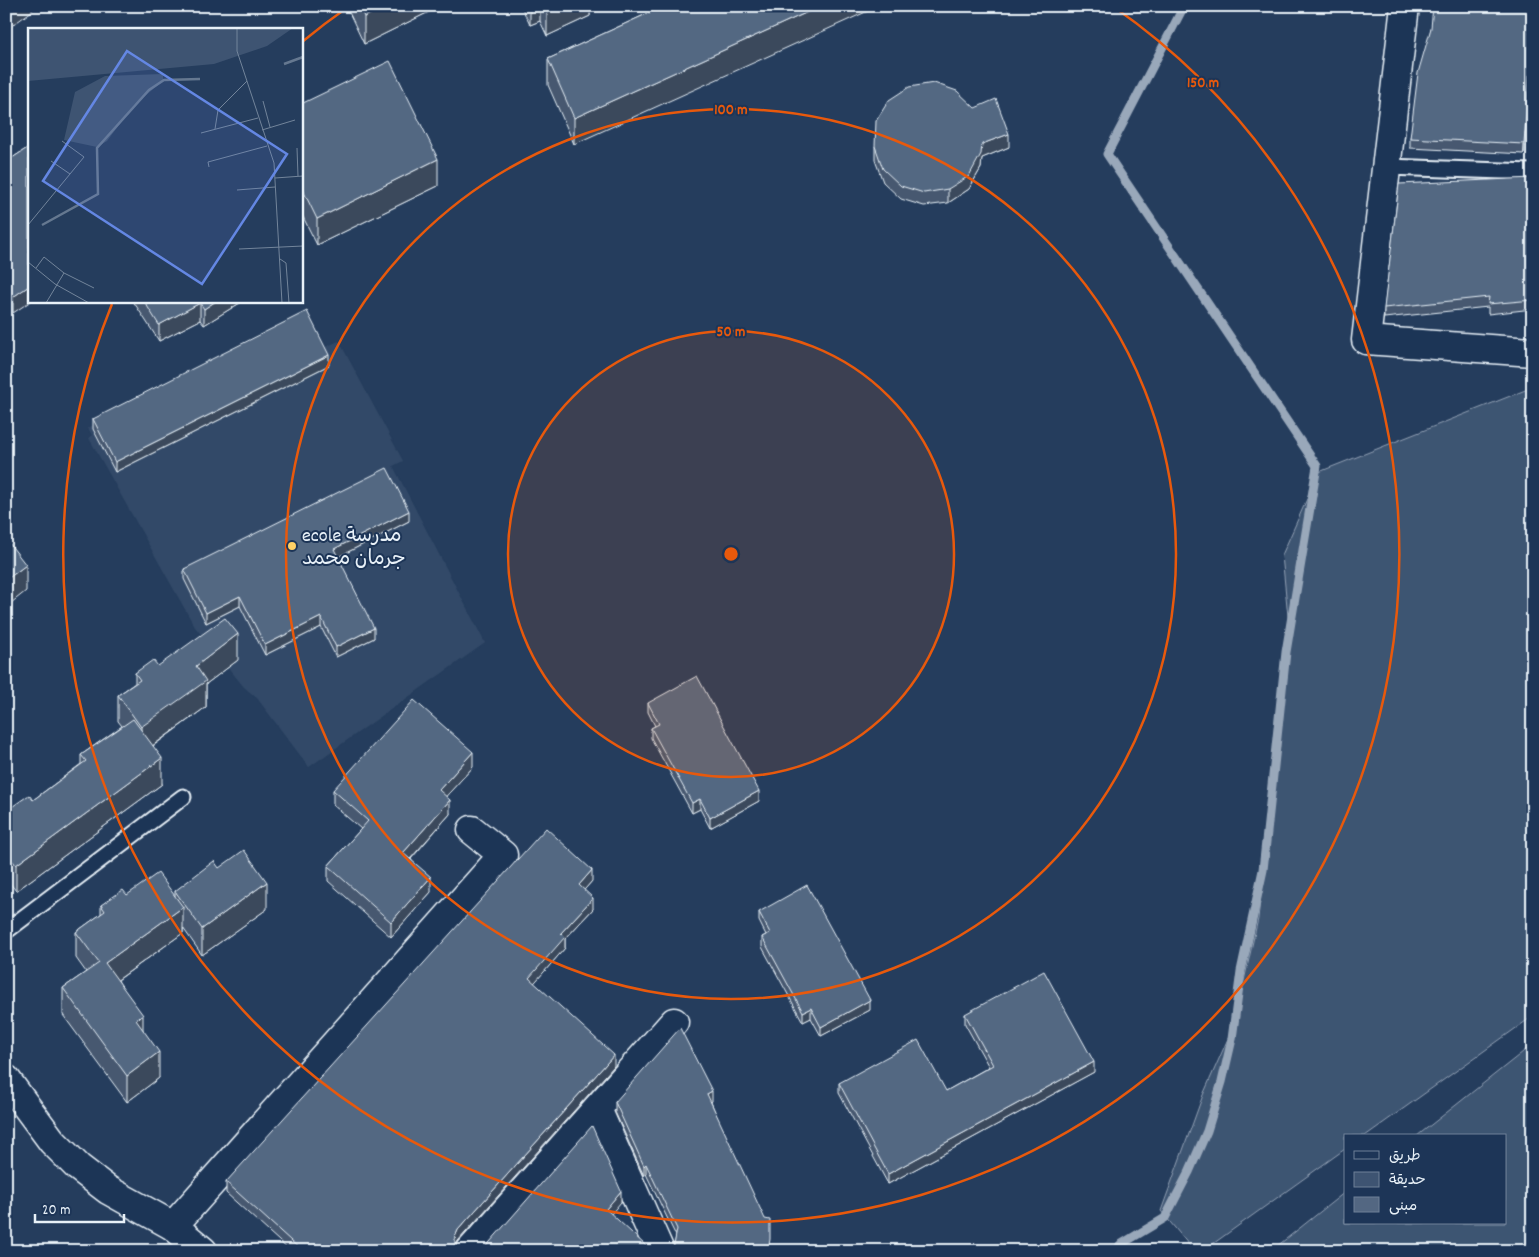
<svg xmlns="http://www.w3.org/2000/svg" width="1539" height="1257" viewBox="0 0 1539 1257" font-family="Dekko,'Playpen Sans Arabic',sans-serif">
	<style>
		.built { fill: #334a68 }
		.green { fill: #3e5472; stroke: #93a2b5 }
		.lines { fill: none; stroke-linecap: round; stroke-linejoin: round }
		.stream { stroke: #99a8ba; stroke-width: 9 }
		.lane-casing { stroke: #e8f1f8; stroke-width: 19 }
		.street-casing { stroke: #e8f1f8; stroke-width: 31 }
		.lane { stroke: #1d3557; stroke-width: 15 }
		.street { stroke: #1d3557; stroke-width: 28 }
		.wall { fill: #475970; stroke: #e8f1f8 }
		.shaded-wall { fill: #3a485b; stroke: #e8f1f8 }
		.building { fill: #536782; stroke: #e8f1f8 }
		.ring { fill: none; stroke: #e8590c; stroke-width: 2.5 }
		.poi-dot { fill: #ffd166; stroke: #1d3557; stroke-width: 2 }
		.labels { text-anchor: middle; stroke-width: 4; stroke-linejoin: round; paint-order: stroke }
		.poi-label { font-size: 20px; fill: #e8f1f8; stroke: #1d3557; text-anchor: start }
		.inset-river { fill: none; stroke: #657890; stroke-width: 2.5 }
		.inset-road { fill: none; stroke: #73859b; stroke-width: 1 }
		.view { fill: #6487e3; fill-opacity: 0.15; stroke: #6487e3; stroke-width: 2.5 }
		.inset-edge { fill: none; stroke: #e8f1f8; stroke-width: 2.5 }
		.centre { fill: #e8590c; stroke: #1d3557; stroke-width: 2.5 }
		.ring-label { font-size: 15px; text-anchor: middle; font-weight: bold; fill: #e8590c; stroke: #1d3557; stroke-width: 4; stroke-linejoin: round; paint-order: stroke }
	</style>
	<rect width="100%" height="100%" fill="#253d5d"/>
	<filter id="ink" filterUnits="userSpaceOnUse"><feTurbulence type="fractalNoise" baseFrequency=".02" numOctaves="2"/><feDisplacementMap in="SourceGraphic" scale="10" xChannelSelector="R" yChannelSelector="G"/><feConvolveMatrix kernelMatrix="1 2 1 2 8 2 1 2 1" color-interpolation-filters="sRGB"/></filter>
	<g filter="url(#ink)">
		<path class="built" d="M 304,313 L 323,348 L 339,341 L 403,461 L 393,466 L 485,643 L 309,767 L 257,698 L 244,687 L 195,627 L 89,438 L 92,435 L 88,428 Z"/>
		<g class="green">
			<path d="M 1533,387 L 1533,1016 L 1365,1136 L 1345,1136 L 1345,1149 L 1203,1251 L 1194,1251 L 1161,1211 L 1203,1095 L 1234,1025 L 1258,919 L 1289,627 L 1282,555 L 1319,472 Z"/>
			<path d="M 1533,1044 L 1533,1251 L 1271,1251 L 1345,1192 L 1345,1223 L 1505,1223 L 1505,1136 L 1417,1136 Z"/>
		</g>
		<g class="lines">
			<path class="stream" d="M 1118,1251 L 1120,1245 L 1165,1218 L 1189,1172 L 1207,1131 L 1222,1082 L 1232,1039 L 1241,971 L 1263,870 L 1286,652 L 1317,466 L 1107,154 L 1184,6"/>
			<g class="lane-casing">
				<g id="lane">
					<path d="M 1387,167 L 1533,172"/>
					<path d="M 6,931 L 183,797"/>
				</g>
			</g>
			<g class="street-casing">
				<g id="street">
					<path d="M 1405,6 L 1366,340 L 1533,352"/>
					<path d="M 6,1079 L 52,1141 L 78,1167 L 108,1190 L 173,1226 L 203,1251"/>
					<path d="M 597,1109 L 660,1251"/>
					<path d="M 173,1226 L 503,855 L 472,830"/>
					<path d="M 470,1251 L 674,1022"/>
				</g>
			</g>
			<use href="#lane" class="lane"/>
			<use href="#street" class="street"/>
		</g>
		<g class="wall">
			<path d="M 346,6 L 441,6 L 364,44 Z"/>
			<path d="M 521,6 L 590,6 L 590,16 L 547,36 L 540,21 L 530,25 Z"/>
			<path d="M 664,6 L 574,144 L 548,85 L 548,59 Z"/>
			<path d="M 1533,6 L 1533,30 L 1532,34 L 1533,34 L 1533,86 L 1529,85 L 1524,154 L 1410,148 L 1410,138 L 1431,28 Z"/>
			<path d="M 301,104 L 438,186 L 317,245 L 301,213 Z"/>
			<path d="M 875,146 L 1009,147 L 982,158 L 981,168 L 969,189 L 948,203 L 924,206 L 901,199 L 883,182 L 875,160 Z"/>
			<path d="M 29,147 L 13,313 L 6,303 L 6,162 Z"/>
			<path d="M 1533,178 L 1533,309 L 1488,314 L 1488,307 L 1384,318 L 1384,308 Z"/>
			<path d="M 133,301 L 243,301 L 204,325 L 200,320 L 159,341 Z"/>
			<path d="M 329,365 L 115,472 L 93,429 L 93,419 Z"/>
			<path d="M 409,521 L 338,557 L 374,638 L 336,657 L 321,627 L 265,655 L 240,606 L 206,623 L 184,579 L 184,569 Z"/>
			<path d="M 238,660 L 206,684 L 206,707 L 153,746 L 162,784 L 16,891 L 6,878 L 6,811 L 33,800 L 81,764 L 81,755 L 122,726 L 118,721 L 118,695 L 135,683 L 135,673 L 158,666 Z"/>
			<path d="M 648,703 L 759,801 L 710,828 L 700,809 L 692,813 L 651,738 L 651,728 L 655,726 L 648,712 Z"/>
			<path d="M 473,767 L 446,796 L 450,814 L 411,859 L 431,892 L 391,937 L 328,881 L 328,866 L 361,829 L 333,805 L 333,790 Z"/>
			<path d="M 219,868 L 267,909 L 202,955 L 183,928 L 183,933 L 118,980 L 143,1030 L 159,1078 L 127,1102 L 63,1015 L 63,988 L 86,972 L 76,958 L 76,932 L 101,914 L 101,905 L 127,895 L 175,896 L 175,891 Z"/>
			<path d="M 592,881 L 584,890 L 593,909 L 565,939 L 565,948 L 534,983 L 614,1066 L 458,1241 L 456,1246 L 459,1251 L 290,1251 L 226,1193 L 226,1182 Z"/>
			<path d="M 759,912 L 870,1010 L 821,1036 L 811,1018 L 803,1022 L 762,947 L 762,937 L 766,935 L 759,921 Z"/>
			<path d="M 965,1014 L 1094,1072 L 888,1184 L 839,1093 L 839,1083 L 946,1091 L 989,1067 L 965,1024 Z"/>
			<path d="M 712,1101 L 711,1102 L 770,1248 L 770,1251 L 673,1251 L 676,1236 L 646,1174 L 644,1176 L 615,1112 L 615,1102 Z"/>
		</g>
		<g class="shaded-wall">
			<path d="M 6,6 L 32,6 L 32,11 L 6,30 Z"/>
			<path d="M 387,6 L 441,6 L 364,44 L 364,17 Z"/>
			<path d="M 530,6 L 540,6 L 540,21 L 530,25 Z"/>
			<path d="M 555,6 L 590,6 L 590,16 L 547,36 L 547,10 Z"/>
			<path d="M 821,6 L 879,6 L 574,144 L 574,118 Z"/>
			<path d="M 1533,21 L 1533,30 L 1530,44 L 1530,34 Z"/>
			<path d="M 1529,75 L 1529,85 L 1524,154 L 1524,144 Z"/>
			<path d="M 1009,134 L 1009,147 L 982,158 L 981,168 L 969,189 L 948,203 L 948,189 L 982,144 Z"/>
			<path d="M 438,159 L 438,186 L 317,245 L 317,219 Z"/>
			<path d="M 29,286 L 29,301 L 31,301 L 13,313 L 13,297 Z"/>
			<path d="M 216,301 L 243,301 L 204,325 L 204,309 Z"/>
			<path d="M 200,303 L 200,320 L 159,341 L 159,325 Z"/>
			<path d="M 329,355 L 329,365 L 115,472 L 115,462 Z"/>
			<path d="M 409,511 L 409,521 L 334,559 L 334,549 Z"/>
			<path d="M 26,565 L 26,591 L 6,607 L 6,580 Z"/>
			<path d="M 240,596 L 240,606 L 206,623 L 206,613 Z"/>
			<path d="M 321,617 L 321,627 L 265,655 L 265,645 Z"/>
			<path d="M 374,628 L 374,638 L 336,657 L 336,647 Z"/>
			<path d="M 238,634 L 238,660 L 206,684 L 206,707 L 141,754 L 141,727 L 196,666 Z"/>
			<path d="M 473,752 L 473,767 L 439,804 L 439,790 Z"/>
			<path d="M 162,758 L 162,784 L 16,891 L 16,865 Z"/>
			<path d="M 759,791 L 759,801 L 710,828 L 710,818 Z"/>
			<path d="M 700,799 L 700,809 L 692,813 L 692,803 Z"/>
			<path d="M 450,800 L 450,814 L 403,867 L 403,853 Z"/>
			<path d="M 592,870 L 592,881 L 579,896 L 579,885 Z"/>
			<path d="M 431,877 L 431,892 L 391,937 L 391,922 Z"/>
			<path d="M 267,882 L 267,909 L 202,955 L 202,929 Z"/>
			<path d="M 593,898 L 593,909 L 565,939 L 565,948 L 529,989 L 529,978 L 561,933 Z"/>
			<path d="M 183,907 L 183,933 L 105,989 L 105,963 Z"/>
			<path d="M 870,1000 L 870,1010 L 821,1036 L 821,1027 Z"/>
			<path d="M 811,1008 L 811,1018 L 803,1022 L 803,1012 Z"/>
			<path d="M 143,1015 L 143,1041 L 136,1020 Z"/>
			<path d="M 159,1052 L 159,1078 L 127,1102 L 127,1076 Z"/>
			<path d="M 614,1055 L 614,1066 L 458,1241 L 455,1247 L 455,1237 L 458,1230 Z"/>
			<path d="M 1094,1062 L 1094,1072 L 888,1184 L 888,1174 Z"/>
			<path d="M 712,1091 L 712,1101 L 707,1104 L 707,1094 Z"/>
			<path d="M 646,1164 L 646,1174 L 644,1176 L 644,1166 Z"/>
			<path d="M 621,1191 L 621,1202 L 606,1220 L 606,1209 Z"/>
		</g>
		<g class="building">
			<path d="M 359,6 L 387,6 L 364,17 Z"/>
			<path d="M 545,6 L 555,6 L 547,10 Z"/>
			<path d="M 664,6 L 821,6 L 574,118 L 548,59 Z"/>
			<path d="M 1433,6 L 1533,6 L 1533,21 L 1530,34 L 1533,34 L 1533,76 L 1529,75 L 1524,144 L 1410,138 L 1418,73 L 1431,28 Z"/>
			<path d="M 390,61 L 438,159 L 317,219 L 301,186 L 301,104 Z"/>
			<path d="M 934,83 L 957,91 L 975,108 L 996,99 L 1009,134 L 982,144 L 981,154 L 969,176 L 948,189 L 924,193 L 901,186 L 883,169 L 875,146 L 876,121 L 889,100 L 909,87 Z"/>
			<path d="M 29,147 L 29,286 L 13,297 L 6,286 L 6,162 Z"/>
			<path d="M 1533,178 L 1533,300 L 1488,304 L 1489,297 L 1384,308 L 1399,184 Z"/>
			<path d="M 144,301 L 216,301 L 204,309 L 200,303 L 159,325 Z"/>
			<path d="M 307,311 L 329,355 L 115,462 L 93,419 Z"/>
			<path d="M 387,468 L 409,511 L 334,549 L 374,628 L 336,647 L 321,617 L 265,645 L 240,596 L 206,613 L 184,569 Z"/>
			<path d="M 6,539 L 26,565 L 6,580 Z"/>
			<path d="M 225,618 L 238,634 L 196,666 L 206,681 L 141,727 L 118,695 L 140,680 L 135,673 L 153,660 L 158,666 Z"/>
			<path d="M 697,676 L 759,791 L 710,818 L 700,799 L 692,803 L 651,728 L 659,724 L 648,703 Z"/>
			<path d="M 414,700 L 473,752 L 439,790 L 450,800 L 403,853 L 431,877 L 391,922 L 328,866 L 368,821 L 333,790 Z"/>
			<path d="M 133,719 L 162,758 L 16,865 L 6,852 L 6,811 L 29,795 L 33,800 L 64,777 L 86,761 L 81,755 Z"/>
			<path d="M 546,828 L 592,870 L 579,885 L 593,898 L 561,933 L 565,937 L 529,978 L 614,1055 L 458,1230 L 455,1237 L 455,1245 L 459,1251 L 302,1251 L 226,1182 Z"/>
			<path d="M 244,850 L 267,882 L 202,929 L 175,891 L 214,861 L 219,868 Z"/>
			<path d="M 158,873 L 183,907 L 105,963 L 143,1015 L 136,1020 L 159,1052 L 127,1076 L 63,988 L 99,963 L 76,932 L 105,911 L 101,905 L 123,890 L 127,895 Z"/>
			<path d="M 807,885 L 870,1000 L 821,1027 L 811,1008 L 803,1012 L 762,937 L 770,933 L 759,912 Z"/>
			<path d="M 1044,971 L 1094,1062 L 888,1174 L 839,1083 L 918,1040 L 946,1091 L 993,1065 L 965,1014 Z"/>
			<path d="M 680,1028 L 712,1091 L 707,1094 L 765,1219 L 770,1220 L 770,1239 L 768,1251 L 686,1251 L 685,1248 L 682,1251 L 673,1251 L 677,1229 L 646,1164 L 644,1166 L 615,1102 Z"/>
			<path d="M 592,1126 L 621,1191 L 606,1209 L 645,1245 L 649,1251 L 482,1251 Z"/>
		</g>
	</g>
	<circle cx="731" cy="554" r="223" fill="#e8590c" fill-opacity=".12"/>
	<g class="ring">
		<circle cx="731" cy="554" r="223"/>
		<circle cx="731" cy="554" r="445"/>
		<path d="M302 42A668 668 0 0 1 348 7M1114 7A668 668 0 1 1 112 304"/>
	</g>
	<circle class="poi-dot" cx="292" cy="546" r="5"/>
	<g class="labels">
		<g class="poi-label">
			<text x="302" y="541">ecole مدرسة<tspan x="302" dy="23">جرمان محمد</tspan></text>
		</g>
	</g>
	<g transform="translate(28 28)">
		<rect width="275" height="275" fill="#253d5d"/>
		<path d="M 0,0 L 265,0 L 239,18 L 186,36 L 0,53 ZM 135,46 L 135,53 L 106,77 L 79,113 L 69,119 L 36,112 L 47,64 L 77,48 Z" fill="#3e5472"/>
		<path class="inset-river" d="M 256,36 L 275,29M 14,197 L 70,166 L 69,120 L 121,62 L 136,52 L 172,51"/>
		<path class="inset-road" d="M 209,0 L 209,23 L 246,135 L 254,275M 235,73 L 242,99M 187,101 L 190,82 L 219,53M 234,102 L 267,92M 173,105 L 230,90M 269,120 L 270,148M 23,133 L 42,146M 181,139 L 180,134 L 239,118M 247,150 L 275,148M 209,162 L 247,159M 0,197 L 56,129 L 34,113M 211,221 L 275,218M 252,231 L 258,235 L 261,275M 0,234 L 27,256 L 61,275M 8,240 L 16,229 L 36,245 L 66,260M 18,275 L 36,245"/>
		<path class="view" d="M 99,23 L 259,126 L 174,256 L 15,153 Z"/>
		<rect width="275" height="275" class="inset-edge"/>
	</g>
	<circle cx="731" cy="554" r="8" class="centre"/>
	<g class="ring-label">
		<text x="1203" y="87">150 m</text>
		<text x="731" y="114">100 m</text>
		<text x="731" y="336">50 m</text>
	</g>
	<rect width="1539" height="1257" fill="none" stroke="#1d3557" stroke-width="25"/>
	<rect x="12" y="12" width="1514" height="1232" fill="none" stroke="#e8f1f8" stroke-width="2" filter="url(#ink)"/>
	<rect x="1344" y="1134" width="162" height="90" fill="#1d3557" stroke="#6e8097"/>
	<rect x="1354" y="1151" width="25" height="8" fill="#1d3557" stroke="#6e8097"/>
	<text x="1389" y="1160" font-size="15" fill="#e8f1f8">طريق</text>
	<rect x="1354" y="1172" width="25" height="15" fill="#3e5472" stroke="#6e8097"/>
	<text x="1389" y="1184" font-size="15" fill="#e8f1f8">حديقة</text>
	<rect x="1354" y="1197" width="25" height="15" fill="#536782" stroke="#6e8097"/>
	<text x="1389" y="1210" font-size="15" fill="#e8f1f8">مبنى</text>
	<path d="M35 1214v8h89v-8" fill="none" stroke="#e8f1f8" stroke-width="2.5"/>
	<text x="42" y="1214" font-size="15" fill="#e8f1f8" stroke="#1d3557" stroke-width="4" paint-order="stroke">20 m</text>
</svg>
